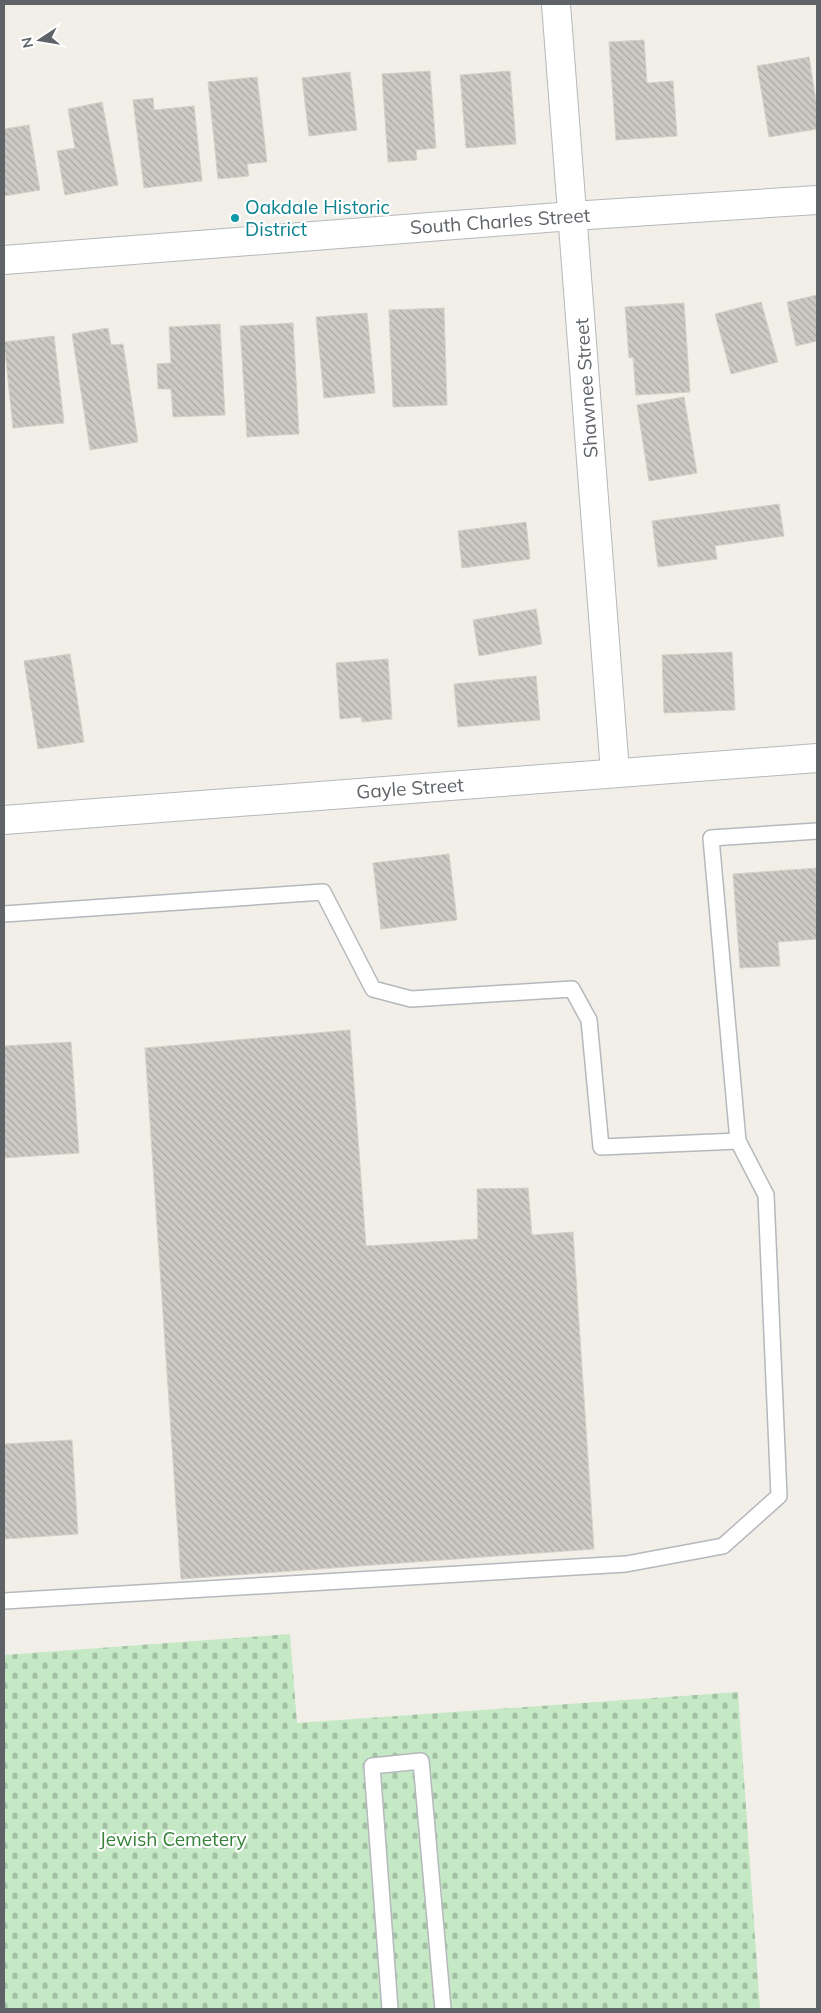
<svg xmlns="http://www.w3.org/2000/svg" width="821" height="2013" viewBox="0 0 821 2013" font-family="Mulish,sans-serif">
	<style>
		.cemetery { fill: url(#cemetery-stones) }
		.building { fill: url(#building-back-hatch); stroke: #d6d1c6 }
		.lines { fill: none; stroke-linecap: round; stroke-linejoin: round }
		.service-casing { stroke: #b5b8bc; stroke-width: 18 }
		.minor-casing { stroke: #b5b8bc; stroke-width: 30 }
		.service { stroke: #fff; stroke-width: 15 }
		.minor { stroke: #fff; stroke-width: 28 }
		.culture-dot { fill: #0f9aa8; stroke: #fff; stroke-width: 2 }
		.labels { text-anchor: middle; stroke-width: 4.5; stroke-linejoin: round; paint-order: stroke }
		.culture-label { font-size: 19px; fill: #0d838f; stroke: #fff; text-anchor: start }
		.street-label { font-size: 19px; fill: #5f6368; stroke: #fff }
		.park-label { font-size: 19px; fill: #348238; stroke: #fff }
	</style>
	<defs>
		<pattern id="cemetery-stones" width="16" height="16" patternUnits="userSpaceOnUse" patternTransform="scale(1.25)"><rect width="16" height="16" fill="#c5e8c5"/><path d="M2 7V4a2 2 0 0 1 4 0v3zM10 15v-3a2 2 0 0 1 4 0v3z" fill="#a3c0a4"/></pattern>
		<pattern id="building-back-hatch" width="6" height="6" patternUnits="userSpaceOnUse" patternTransform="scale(1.25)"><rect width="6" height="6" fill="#cccac5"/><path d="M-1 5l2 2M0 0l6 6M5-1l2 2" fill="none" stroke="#a9a8a4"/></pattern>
	</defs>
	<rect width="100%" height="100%" fill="#f1efe8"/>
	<path class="cemetery" d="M 290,1634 L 297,1723 L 738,1692 L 760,2009 L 4,2009 L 4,1655 Z"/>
	<g class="building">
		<path d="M 644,40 L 647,83 L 673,81 L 677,136 L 616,140 L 609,42 Z"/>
		<path d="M 809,57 L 817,107 L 817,129 L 769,137 L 757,66 Z"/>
		<path d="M 430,71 L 436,148 L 416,150 L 417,160 L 388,162 L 382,74 Z"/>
		<path d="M 510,71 L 516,144 L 466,148 L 460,75 Z"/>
		<path d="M 350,72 L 357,130 L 309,136 L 302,78 Z"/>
		<path d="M 257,77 L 267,162 L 247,164 L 249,176 L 218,179 L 208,82 Z"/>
		<path d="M 153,98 L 154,110 L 194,106 L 202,181 L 144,188 L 133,100 Z"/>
		<path d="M 102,102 L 118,185 L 65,195 L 57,151 L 75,148 L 68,109 Z"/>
		<path d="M 29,125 L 40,190 L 4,196 L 4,129 Z"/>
		<path d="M 817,295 L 817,341 L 796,346 L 787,302 Z"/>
		<path d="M 761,302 L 778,362 L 731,374 L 715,314 Z"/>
		<path d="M 684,303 L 690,392 L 636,395 L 633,357 L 629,358 L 625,307 Z"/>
		<path d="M 444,308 L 447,405 L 393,407 L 389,310 Z"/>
		<path d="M 367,313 L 375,393 L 324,398 L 316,317 Z"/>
		<path d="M 293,323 L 299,434 L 247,437 L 240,326 Z"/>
		<path d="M 220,324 L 225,415 L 173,417 L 171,389 L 158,389 L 157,364 L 171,363 L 169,327 Z"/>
		<path d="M 108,328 L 111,345 L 123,344 L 138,442 L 90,450 L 72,334 Z"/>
		<path d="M 54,336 L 64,423 L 13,428 L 4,342 Z"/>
		<path d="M 684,397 L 697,473 L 649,481 L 637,405 Z"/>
		<path d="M 779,504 L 784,536 L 715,546 L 717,559 L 658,567 L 652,521 Z"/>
		<path d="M 526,522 L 530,559 L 462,568 L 458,531 Z"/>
		<path d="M 536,609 L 542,644 L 479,656 L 473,620 Z"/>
		<path d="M 732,652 L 735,710 L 664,713 L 662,655 Z"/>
		<path d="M 70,654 L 84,742 L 38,749 L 24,661 Z"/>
		<path d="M 388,659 L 392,719 L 362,722 L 361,717 L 340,719 L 336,663 Z"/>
		<path d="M 536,676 L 540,720 L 458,727 L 454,684 Z"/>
		<path d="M 449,854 L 457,920 L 381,929 L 373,863 Z"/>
		<path d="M 817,868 L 817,939 L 778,942 L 780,966 L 740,968 L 733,874 Z"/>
		<path d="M 350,1030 L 366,1246 L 478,1239 L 477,1189 L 528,1188 L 532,1235 L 573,1232 L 594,1549 L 181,1579 L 145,1048 Z"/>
		<path d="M 71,1042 L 79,1153 L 4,1158 L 4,1046 Z"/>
		<path d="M 72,1440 L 78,1534 L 4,1539 L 4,1444 Z"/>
	</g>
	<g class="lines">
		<g class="service-casing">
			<g id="service">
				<path d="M 4,914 L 323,892 L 373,989 L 411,999 L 572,989 L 589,1020 L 601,1147 L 738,1141"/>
				<path d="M 4,1601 L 626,1564 L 723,1546 L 779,1496 L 766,1195 L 738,1141 L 711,838 L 817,831"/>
				<path d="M 390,2009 L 372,1766 L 421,1761 L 443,2009"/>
			</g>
		</g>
		<g class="minor-casing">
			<g id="minor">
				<path d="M 556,4 L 615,772"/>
				<path d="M 4,260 L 572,216 L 817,200"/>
				<path d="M 4,820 L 817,758"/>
			</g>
		</g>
		<use href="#service" class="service"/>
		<use href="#minor" class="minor"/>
	</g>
	<circle class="culture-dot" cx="235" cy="218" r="5"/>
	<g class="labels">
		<g class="culture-label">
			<text x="245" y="214">Oakdale Historic<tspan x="245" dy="22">District</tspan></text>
		</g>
		<g class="street-label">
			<text transform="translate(500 221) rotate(-4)" y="7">South Charles Street</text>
			<text transform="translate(586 388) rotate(-94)" y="7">Shawnee Street</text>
			<text transform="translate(410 788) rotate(-4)" y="7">Gayle Street</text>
		</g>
		<g class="park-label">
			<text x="173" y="1846">Jewish Cemetery</text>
		</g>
	</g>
	<rect width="821" height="2013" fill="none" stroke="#5f6368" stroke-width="10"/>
	<g transform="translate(40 40) rotate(258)" stroke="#ffffff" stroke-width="4" paint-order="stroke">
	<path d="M0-4L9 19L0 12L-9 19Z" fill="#5f6368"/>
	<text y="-8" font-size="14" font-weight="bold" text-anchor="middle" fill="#5f6368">N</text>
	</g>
</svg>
